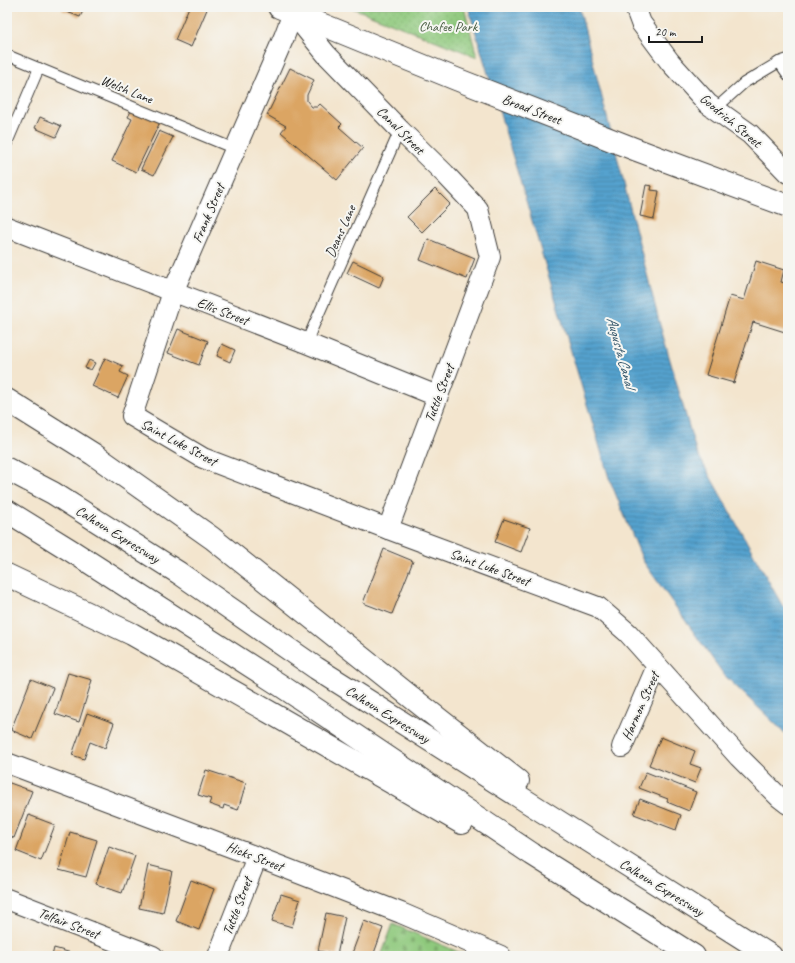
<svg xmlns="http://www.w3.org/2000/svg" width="795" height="963" viewBox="0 0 795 963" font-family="Caveat,sans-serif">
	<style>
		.cemetery { fill: url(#cemetery-stones); stroke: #56724c }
		.park { fill: url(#park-dots); stroke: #56724c }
		.water { fill: url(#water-rules); stroke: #385f75 }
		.building { fill: #dba563 }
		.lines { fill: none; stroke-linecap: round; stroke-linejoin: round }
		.lane-casing { stroke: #3c3a37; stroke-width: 12 }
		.street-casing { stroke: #3c3a37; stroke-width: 22 }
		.secondary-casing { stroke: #3c3a37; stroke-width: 24 }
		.highway-casing { stroke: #3c3a37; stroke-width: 24 }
		.lane { stroke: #fff; stroke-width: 10 }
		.street { stroke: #fff; stroke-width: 20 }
		.secondary { stroke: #fff; stroke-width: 22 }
		.highway { stroke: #fff; stroke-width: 22 }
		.labels { text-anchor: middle; stroke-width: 4; stroke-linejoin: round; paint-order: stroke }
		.park-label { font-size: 14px; fill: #44593e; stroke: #f6f6f2 }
		.street-label { font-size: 14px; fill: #1c1c1c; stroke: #f6f6f2 }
		.water-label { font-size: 15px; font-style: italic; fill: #36586c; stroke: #f6f6f2 }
	</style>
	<defs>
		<pattern id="cemetery-stones" width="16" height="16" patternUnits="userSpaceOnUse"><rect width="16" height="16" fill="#8fc97d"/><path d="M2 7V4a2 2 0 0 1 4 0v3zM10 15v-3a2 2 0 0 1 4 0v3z" fill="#7bac6b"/></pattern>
		<pattern id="park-dots" width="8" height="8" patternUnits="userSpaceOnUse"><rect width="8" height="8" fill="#8fc97d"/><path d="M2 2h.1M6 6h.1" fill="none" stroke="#7bac6b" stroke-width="1.8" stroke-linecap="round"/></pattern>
		<pattern id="water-rules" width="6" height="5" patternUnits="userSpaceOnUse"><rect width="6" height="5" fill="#55a2ce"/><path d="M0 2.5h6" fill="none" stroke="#4683a6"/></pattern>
	</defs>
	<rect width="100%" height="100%" fill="#f6f6f2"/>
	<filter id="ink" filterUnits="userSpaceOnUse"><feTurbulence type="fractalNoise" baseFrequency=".025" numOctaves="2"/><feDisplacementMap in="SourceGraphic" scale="8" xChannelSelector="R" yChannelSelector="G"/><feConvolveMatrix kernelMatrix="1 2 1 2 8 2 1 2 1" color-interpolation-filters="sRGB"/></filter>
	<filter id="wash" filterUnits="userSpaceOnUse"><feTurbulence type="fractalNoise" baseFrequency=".012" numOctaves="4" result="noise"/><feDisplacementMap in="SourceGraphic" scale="16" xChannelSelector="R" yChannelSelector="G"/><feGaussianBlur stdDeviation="0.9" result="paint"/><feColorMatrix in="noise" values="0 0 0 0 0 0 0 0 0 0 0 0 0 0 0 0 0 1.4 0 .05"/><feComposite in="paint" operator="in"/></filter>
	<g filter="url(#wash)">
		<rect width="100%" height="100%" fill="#f3e5ce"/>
		<path class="cemetery" d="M 393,924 L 468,956 L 381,956 Z"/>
		<path class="park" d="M 350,7 L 464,7 L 477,57 Z"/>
		<path class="water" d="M 468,7 L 579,7 L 660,325 L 696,451 L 782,605 L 788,611 L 788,736 L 724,675 L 643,561 L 609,478 Z"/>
		<g id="blocks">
			<g class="building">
				<path d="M 63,7 L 85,7 L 80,17 L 62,10 Z"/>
				<path d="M 189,7 L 208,7 L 191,47 L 175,40 Z"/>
				<path d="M 290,68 L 314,80 L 307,95 L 307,101 L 312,107 L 317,107 L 320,104 L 342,124 L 339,127 L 363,148 L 337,180 L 281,132 L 286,126 L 267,115 Z"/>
				<path d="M 133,107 L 161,120 L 136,172 L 112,161 L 132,119 L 128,117 Z"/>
				<path d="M 40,117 L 61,126 L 56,137 L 35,128 Z"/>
				<path d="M 159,131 L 173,137 L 154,175 L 141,169 Z"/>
				<path d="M 646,185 L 652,186 L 651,190 L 659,191 L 654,219 L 640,216 Z"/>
				<path d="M 435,189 L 450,204 L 422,232 L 407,217 Z"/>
				<path d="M 428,239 L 475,258 L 467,279 L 420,260 Z"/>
				<path d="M 353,261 L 384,276 L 379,288 L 347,273 Z"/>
				<path d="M 756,261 L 784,270 L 781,282 L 788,284 L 788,333 L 753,322 L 734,383 L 706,375 L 730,296 L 744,300 Z"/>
				<path d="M 178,329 L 208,341 L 199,365 L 168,353 Z"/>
				<path d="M 222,344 L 235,350 L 230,362 L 217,356 Z"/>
				<path d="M 105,358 L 123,366 L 120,372 L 128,376 L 118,398 L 92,386 Z"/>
				<path d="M 89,360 L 95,363 L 91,370 L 85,368 Z"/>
				<path d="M 504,519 L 530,528 L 521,552 L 495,542 Z"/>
				<path d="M 384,549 L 413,561 L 392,614 L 363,603 Z"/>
				<path d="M 68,673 L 92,680 L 79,722 L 55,714 Z"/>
				<path d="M 31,679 L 53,688 L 32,739 L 11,730 Z"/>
				<path d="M 7,689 L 10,690 L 7,699 Z"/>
				<path d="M 87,713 L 114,723 L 105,748 L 90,742 L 84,759 L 72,755 Z"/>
				<path d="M 661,737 L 695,751 L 690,764 L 701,768 L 695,783 L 649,765 Z"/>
				<path d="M 206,770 L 246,783 L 238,810 L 224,805 L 223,809 L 209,804 L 211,799 L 198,795 Z"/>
				<path d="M 646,772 L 696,792 L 689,811 L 667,802 L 668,799 L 639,788 Z"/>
				<path d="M 7,782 L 32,791 L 14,838 L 7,835 Z"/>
				<path d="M 640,799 L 681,815 L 676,830 L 634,814 Z"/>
				<path d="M 29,815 L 55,825 L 41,861 L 16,851 Z"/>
				<path d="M 70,832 L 97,840 L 86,877 L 59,870 Z"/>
				<path d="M 109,847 L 135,856 L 122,893 L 96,884 Z"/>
				<path d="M 148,865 L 172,871 L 163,913 L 139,908 Z"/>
				<path d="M 191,880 L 214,889 L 199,930 L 176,921 Z"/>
				<path d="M 281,894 L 300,900 L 292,927 L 272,921 Z"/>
				<path d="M 326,913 L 345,917 L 337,955 L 318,951 Z"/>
				<path d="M 364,921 L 383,928 L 373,956 L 351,956 Z"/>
				<path d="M 54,948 L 75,954 L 74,956 L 52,956 Z"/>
			</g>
		</g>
	</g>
	<g filter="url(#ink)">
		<use href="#blocks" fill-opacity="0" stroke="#3c3a37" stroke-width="1"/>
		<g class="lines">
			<g class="lane-casing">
				<g id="lane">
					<path d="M 7,55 L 235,149"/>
					<path d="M 779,62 L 788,75"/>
					<path d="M 715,109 L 744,83 L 779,62 L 788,59"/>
					<path d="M 7,143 L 39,68"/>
					<path d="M 306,343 L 400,130"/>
				</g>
			</g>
			<g class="street-casing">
				<g id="street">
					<path d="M 635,7 L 641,23 L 670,62 L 708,104 L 750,134 L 788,173"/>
					<path d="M 293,13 L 284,37 L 173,292 L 132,416 L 203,458 L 388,529 L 598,607 L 628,633 L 739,757 L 779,797 L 788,804"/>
					<path d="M 293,13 L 326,54 L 400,130 L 445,174 L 478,209 L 490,257 L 388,529"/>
					<path d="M 7,227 L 306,343 L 437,396"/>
					<path d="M 622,747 L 657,666"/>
					<path d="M 7,763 L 257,857 L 401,913 L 501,956"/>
					<path d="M 7,899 L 153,956"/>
					<path d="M 218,956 L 257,857"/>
				</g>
			</g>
			<g class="secondary-casing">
				<path id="secondary" d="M 279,7 L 456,79 L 637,150 L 788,206"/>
			</g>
			<g class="highway-casing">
				<g id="highway">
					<path d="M 7,400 L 93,454 L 212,538 L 421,705 L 518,781"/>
					<path d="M 7,469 L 53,493 L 179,573 L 316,668 L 771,956"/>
					<path d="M 7,511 L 70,550 L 280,685 L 532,854 L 694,956"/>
					<path d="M 7,575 L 132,634 L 271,713 L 462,823"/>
				</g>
			</g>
			<use href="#lane" class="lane"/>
			<use href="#street" class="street"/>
			<use href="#secondary" class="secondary"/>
			<use href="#highway" class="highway"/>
		</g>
	</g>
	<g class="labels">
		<g class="park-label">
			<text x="448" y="31">Chafee Park</text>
		</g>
		<g class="street-label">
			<text transform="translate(127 89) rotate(22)" y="5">Welsh Lane</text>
			<text transform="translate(532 109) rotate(21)" y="5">Broad Street</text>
			<text transform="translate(731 120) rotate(40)" y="5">Goodrich Street</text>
			<text transform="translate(401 130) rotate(45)" y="5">Canal Street</text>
			<text transform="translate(208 213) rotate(-67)" y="5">Frank Street</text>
			<text transform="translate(340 231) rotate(-66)" y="5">Deans Lane</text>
			<text transform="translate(223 311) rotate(21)" y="5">Ellis Street</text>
			<text transform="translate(439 393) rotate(-69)" y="5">Tuttle Street</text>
			<text transform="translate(179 442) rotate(28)" y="5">Saint Luke Street</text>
			<text transform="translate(118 534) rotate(32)" y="5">Calhoun Expressway</text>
			<text transform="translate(490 567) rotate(20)" y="5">Saint Luke Street</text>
			<text transform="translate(640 706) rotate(-66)" y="5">Harmon Street</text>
			<text transform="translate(388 714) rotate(32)" y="5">Calhoun Expressway</text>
			<text transform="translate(255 856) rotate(21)" y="5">Hicks Street</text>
			<text transform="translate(662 887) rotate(32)" y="5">Calhoun Expressway</text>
			<text transform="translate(237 906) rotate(-69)" y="5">Tuttle Street</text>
			<text transform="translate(69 923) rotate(21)" y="5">Telfair Street</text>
		</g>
		<g class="water-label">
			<text transform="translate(621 352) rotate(75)" y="5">Augusta Canal</text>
		</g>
	</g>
	<rect width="795" height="963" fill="none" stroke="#f6f6f2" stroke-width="24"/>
	<path d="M649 36v6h53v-6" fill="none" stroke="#1c1c1c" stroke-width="2"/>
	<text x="655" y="36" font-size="12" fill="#1c1c1c" stroke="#f6f6f2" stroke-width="3" paint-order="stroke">20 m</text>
</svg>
